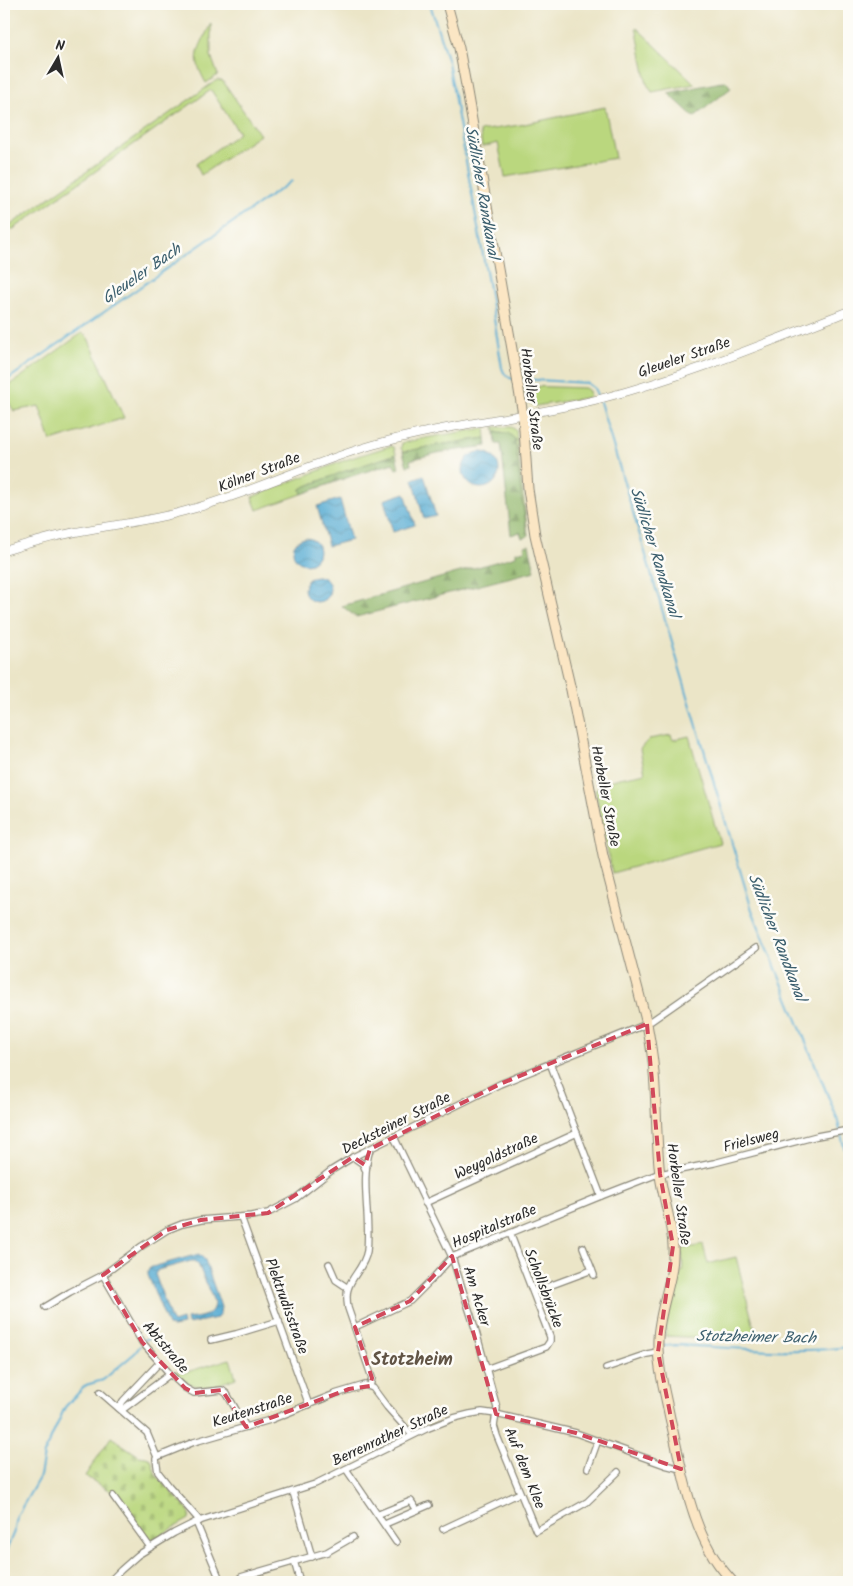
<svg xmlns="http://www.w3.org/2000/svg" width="853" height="1586" viewBox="0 0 853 1586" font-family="Kalam,sans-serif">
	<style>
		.green { fill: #bad77e; stroke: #728154 }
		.forest { fill: url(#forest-firs); stroke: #5f724c }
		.cemetery { fill: url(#cemetery-stones); stroke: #728154 }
		.water { fill: url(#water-waves); stroke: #406c7f }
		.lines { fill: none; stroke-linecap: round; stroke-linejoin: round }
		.stream { stroke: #56acd3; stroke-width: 2 }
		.minor-casing { stroke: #8b8879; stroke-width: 8 }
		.tertiary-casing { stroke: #8b8879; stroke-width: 9 }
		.secondary-casing { stroke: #8b8879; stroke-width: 11 }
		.minor { stroke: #fff; stroke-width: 5.5 }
		.tertiary { stroke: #fff; stroke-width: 8 }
		.secondary { stroke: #fbe6c4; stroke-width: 9 }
		.marked { fill: none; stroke: #d1495b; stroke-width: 4; stroke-dasharray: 10 6; stroke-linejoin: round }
		.labels { text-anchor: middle; stroke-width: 5; stroke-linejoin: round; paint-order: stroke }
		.street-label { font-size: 15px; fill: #2b2b2b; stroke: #fdfcf7 }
		.water-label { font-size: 16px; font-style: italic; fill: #3c5f6e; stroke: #fdfcf7 }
		.quarter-label { font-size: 18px; font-weight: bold; fill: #615445; stroke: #fdfcf7 }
	</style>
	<defs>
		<pattern id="forest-firs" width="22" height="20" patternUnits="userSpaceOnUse" patternTransform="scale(1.25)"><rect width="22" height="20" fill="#93b86d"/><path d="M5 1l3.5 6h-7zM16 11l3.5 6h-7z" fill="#78965a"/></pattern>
		<pattern id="cemetery-stones" width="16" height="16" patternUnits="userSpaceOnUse" patternTransform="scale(1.25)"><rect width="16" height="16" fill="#bad77e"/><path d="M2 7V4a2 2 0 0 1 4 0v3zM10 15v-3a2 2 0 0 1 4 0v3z" fill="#a0b96d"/></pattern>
		<pattern id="water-waves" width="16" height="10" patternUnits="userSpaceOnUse" patternTransform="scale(1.25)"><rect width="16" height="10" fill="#56acd3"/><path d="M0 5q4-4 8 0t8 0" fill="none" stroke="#478cab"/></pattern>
	</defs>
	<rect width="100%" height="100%" fill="#fdfcf7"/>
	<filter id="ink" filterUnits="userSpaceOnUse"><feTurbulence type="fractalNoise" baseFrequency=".02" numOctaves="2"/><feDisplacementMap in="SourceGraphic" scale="10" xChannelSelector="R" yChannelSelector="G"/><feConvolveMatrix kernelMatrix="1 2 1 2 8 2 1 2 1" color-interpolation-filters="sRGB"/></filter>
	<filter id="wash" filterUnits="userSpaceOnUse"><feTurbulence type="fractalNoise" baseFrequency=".0096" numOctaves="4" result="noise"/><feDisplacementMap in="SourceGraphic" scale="20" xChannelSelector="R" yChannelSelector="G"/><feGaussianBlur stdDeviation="1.12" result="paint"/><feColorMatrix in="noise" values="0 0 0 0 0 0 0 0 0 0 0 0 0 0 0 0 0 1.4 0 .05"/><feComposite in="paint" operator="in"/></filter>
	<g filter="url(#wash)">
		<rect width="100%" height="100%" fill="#ebe5c7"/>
		<g class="green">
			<path d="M 211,23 L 211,56 L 218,75 L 206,83 C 190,55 199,50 211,23 Z"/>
			<path d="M 636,27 L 695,84 L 652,92 L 647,84 Z"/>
			<path d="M 217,80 L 223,81 L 227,87 L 260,135 L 201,175 L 196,164 L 239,133 L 211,90 L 12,230 L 9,226 Z"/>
			<path d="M 605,107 L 615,158 L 505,177 L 498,143 L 482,147 L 480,131 L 520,125 Z"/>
			<path d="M 82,333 L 88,338 L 124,418 L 51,441 L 39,406 L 14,411 L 4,394 L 4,389 Z"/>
			<path d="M 524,386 L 585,388 L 589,391 L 590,397 L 536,406 C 526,403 525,395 524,386 Z"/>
			<path d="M 494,427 L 511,427 L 516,430 L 528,536 L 522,501 L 515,439 L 502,432 L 495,432 Z"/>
			<path d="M 485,428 L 486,438 L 438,445 L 403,452 L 401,448 L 402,443 L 425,438 Z"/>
			<path d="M 390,446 L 394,447 L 396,454 L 314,483 L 301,489 L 302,494 L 257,510 L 252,497 L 348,459 Z"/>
			<path d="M 671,735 L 673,740 L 689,736 L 720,843 L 612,873 L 595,790 C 605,778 630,777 645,773 L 640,749 L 649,739 Z"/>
			<path d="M 703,1245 L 708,1264 L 736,1257 L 757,1339 L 752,1340 L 665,1336 L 667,1319 L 679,1273 L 683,1271 L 682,1249 Z"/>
			<path d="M 230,1359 L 236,1378 C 209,1388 198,1393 174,1373 L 179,1370 L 183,1373 Z"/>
		</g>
		<g class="forest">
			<path d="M 726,81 L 731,88 L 694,117 L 668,93 Z"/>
			<path d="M 495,432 L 508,433 L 515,439 L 522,501 L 528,536 L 522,538 L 520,532 L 511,535 L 501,444 L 496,444 Z"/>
			<path d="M 486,438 L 487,446 L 437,453 L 410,460 L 411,465 L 407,466 L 403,452 L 438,445 Z"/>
			<path d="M 396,454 L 399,468 L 396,469 L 393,463 L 352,476 L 302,494 L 301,489 L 304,487 L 345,471 Z"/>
			<path d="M 529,545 L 535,571 L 356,617 L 342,606 L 516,556 L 516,552 L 525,550 L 524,546 Z"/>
		</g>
		<path class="cemetery" d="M 111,1437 L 139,1456 L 146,1457 L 151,1459 L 156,1475 L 182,1503 L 190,1513 L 189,1519 L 150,1541 L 116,1497 L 110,1491 L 85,1476 Z"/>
		<g class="water">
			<circle cx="481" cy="470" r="18"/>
			<path d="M 424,475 L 436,516 L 424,519 L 413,479 Z"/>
			<path d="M 405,493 L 415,525 L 393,532 L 384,500 Z"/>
			<path d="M 340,499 L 351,540 L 328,546 L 317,506 Z"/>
			<circle cx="306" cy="551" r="13"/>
			<circle cx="317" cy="589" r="13"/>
			<path d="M 199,1254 L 205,1260 L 221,1307 L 220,1313 L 217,1318 L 188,1324 L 187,1319 C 199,1317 214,1317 214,1302 L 198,1264 L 194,1261 L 191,1261 L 158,1270 L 155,1274 L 171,1320 L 173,1323 L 182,1320 L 183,1325 L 173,1327 L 168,1326 L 148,1275 L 148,1271 L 149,1268 Z"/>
		</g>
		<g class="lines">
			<g class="stream">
				<path d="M 430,4 L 448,62 L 489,288 L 502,368 C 504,375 508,378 514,379"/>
				<path d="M 521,379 L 587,383 L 594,388 L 598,398"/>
				<path d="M 4,382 L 292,181"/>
				<path d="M 600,402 L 752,910 L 837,1118 L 849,1167"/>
				<path d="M 144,1340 L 155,1336"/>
				<path d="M 663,1346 L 677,1345 C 734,1348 792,1354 849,1347"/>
				<path d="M 4,1556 L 15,1529 L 17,1516 L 40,1476 L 44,1454 L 65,1407 L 86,1385 L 103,1380 L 135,1353 L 140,1346"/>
			</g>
		</g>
	</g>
	<g filter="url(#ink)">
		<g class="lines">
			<g class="minor-casing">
				<g id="minor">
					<path d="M 550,1063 L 601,1196"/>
					<path d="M 394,1137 L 452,1257 L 475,1328 L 497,1408 L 494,1426 L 497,1436 L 536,1531 L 587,1502 L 618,1472"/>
					<path d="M 370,1149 C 360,1182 371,1217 367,1251 C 364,1268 352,1275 348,1289 C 346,1295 347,1302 348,1308 L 372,1378 L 370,1386"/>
					<path d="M 353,1157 L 363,1164 L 365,1169"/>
					<path d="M 425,1203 L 577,1133"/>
					<path d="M 241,1217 L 309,1405"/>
					<path d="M 583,1247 L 594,1275"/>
					<path d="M 329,1264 L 336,1280 L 348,1288"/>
					<path d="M 103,1275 L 142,1342 L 170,1374 L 185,1388 L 194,1393 L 222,1390 L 227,1394 L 246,1427"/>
					<path d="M 533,1292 L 592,1270"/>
					<path d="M 45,1307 L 70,1292 L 103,1275 L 142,1246 L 167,1230 L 182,1224 L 201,1220 L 251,1216 L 268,1213 L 295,1199 L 332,1170 L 353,1157 L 500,1084 L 647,1024 L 756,948"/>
					<path d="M 355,1327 L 410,1301 L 433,1278 L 452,1257 L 601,1196 L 655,1175 L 714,1163 L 817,1136 L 849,1130"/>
					<path d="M 211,1340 L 236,1334 L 279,1321"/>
					<path d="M 606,1368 L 647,1354 L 658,1352"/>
					<path d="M 486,1369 L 546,1347 L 550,1341 L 550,1337 L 510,1233"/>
					<path d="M 100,1392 L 147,1433 L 157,1457"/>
					<path d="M 119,1408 L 123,1401 L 160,1362"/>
					<path d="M 122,1410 L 170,1374"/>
					<path d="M 588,1468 L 598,1440"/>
					<path d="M 346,1469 L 396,1542"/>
					<path d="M 293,1492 L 312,1557"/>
					<path d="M 113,1496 L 150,1547"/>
					<path d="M 379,1514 L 411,1501 L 417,1510"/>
					<path d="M 200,1521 L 169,1486 L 158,1472 L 156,1459 L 157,1457 L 194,1442 L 270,1420 L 335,1394 L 365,1385 L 373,1388 L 387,1407 L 412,1435"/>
					<path d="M 196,1522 L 221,1582"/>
					<path d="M 385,1524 L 429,1505"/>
					<path d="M 443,1529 L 520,1493"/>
					<path d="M 294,1561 L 300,1582"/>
					<path d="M 251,1574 L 253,1582"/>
					<path d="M 241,1577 L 327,1552 L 353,1537"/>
					<path d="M 109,1582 L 121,1570 L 138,1555 L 174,1533 L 196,1522 L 315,1484 L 426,1429 L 454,1418 L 470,1414 L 482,1412 L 496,1414 L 576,1433 L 665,1465 L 681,1469"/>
				</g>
			</g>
			<g class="tertiary-casing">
				<path id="tertiary" d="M 4,551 C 35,541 66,533 98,528 C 127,523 157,519 185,511 C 250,494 309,463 373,445 C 449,423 527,418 603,398 C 687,376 768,342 849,311"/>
			</g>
			<g class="secondary-casing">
				<path id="secondary" d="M 447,4 L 459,48 L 465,80 L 516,372 L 523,415 L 528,489 L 535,535 L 571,690 L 603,856 L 647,1024 C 650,1040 653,1057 654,1073 C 657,1107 656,1142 660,1175 C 663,1199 672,1222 673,1246 C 675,1278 659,1308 658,1339 C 657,1365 665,1393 670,1418 C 680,1460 688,1511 709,1549 C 715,1561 724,1572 733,1582"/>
			</g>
			<use href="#minor" class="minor"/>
			<use href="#tertiary" class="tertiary"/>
			<use href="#secondary" class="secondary"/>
		</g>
	</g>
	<path class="marked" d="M 647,1024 L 660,1174 L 673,1246 L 658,1352 L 681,1469 L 576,1433 L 496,1414 L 452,1256 L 410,1301 L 355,1327 L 372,1378 L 370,1386 L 349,1389 L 246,1427 L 222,1390 L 194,1393 L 185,1388 L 142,1342 L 103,1275 L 167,1230 L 201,1220 L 268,1213 L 353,1157 L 365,1165 L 370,1149 L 500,1084 Z"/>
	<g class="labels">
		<g class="street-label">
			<text transform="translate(684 357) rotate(-19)" y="5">Gleueler Straße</text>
			<text transform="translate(532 399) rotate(83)" y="5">Horbeller Straße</text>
			<text transform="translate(259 472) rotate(-21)" y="5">Kölner Straße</text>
			<text transform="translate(606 796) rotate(79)" y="5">Horbeller Straße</text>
			<text transform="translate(396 1123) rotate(-27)" y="5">Decksteiner Straße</text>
			<text transform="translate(751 1140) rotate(-15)" y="5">Frielsweg</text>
			<text transform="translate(496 1156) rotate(-25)" y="5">Weygoldstraße</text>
			<text transform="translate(679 1194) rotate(82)" y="5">Horbeller Straße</text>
			<text transform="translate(494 1226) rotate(-23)" y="5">Hospitalstraße</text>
			<text transform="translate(544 1288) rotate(69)" y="5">Schollsbrücke</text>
			<text transform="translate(477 1296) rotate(73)" y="5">Am Acker</text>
			<text transform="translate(287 1306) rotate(70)" y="5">Plektrudisstraße</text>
			<text transform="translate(166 1347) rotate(50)" y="5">Abtstraße</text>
			<text transform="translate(252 1410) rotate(-18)" y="5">Keutenstraße</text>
			<text transform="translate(390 1435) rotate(-25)" y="5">Berrenrather Straße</text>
			<text transform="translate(525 1468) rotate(68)" y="5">Auf dem Klee</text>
		</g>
		<g class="water-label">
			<text transform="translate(483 192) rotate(80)" y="6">Südlicher Randkanal</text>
			<text transform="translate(141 273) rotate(-35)" y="6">Gleueler Bach</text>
			<text transform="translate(656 552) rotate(73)" y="6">Südlicher Randkanal</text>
			<text transform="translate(778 937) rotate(69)" y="6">Südlicher Randkanal</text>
			<text transform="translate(756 1336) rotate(1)" y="6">Stotzheimer Bach</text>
		</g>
		<g class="quarter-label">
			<text x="412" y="1365">Stotzheim</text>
		</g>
	</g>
	<rect width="853" height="1586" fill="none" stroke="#fdfcf7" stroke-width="20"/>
	<g transform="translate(58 58) rotate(9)" stroke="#fdfcf7" stroke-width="4" paint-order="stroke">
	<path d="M0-4L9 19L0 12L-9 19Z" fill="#2b2b2b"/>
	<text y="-8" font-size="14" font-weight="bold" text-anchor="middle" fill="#2b2b2b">N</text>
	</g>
</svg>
